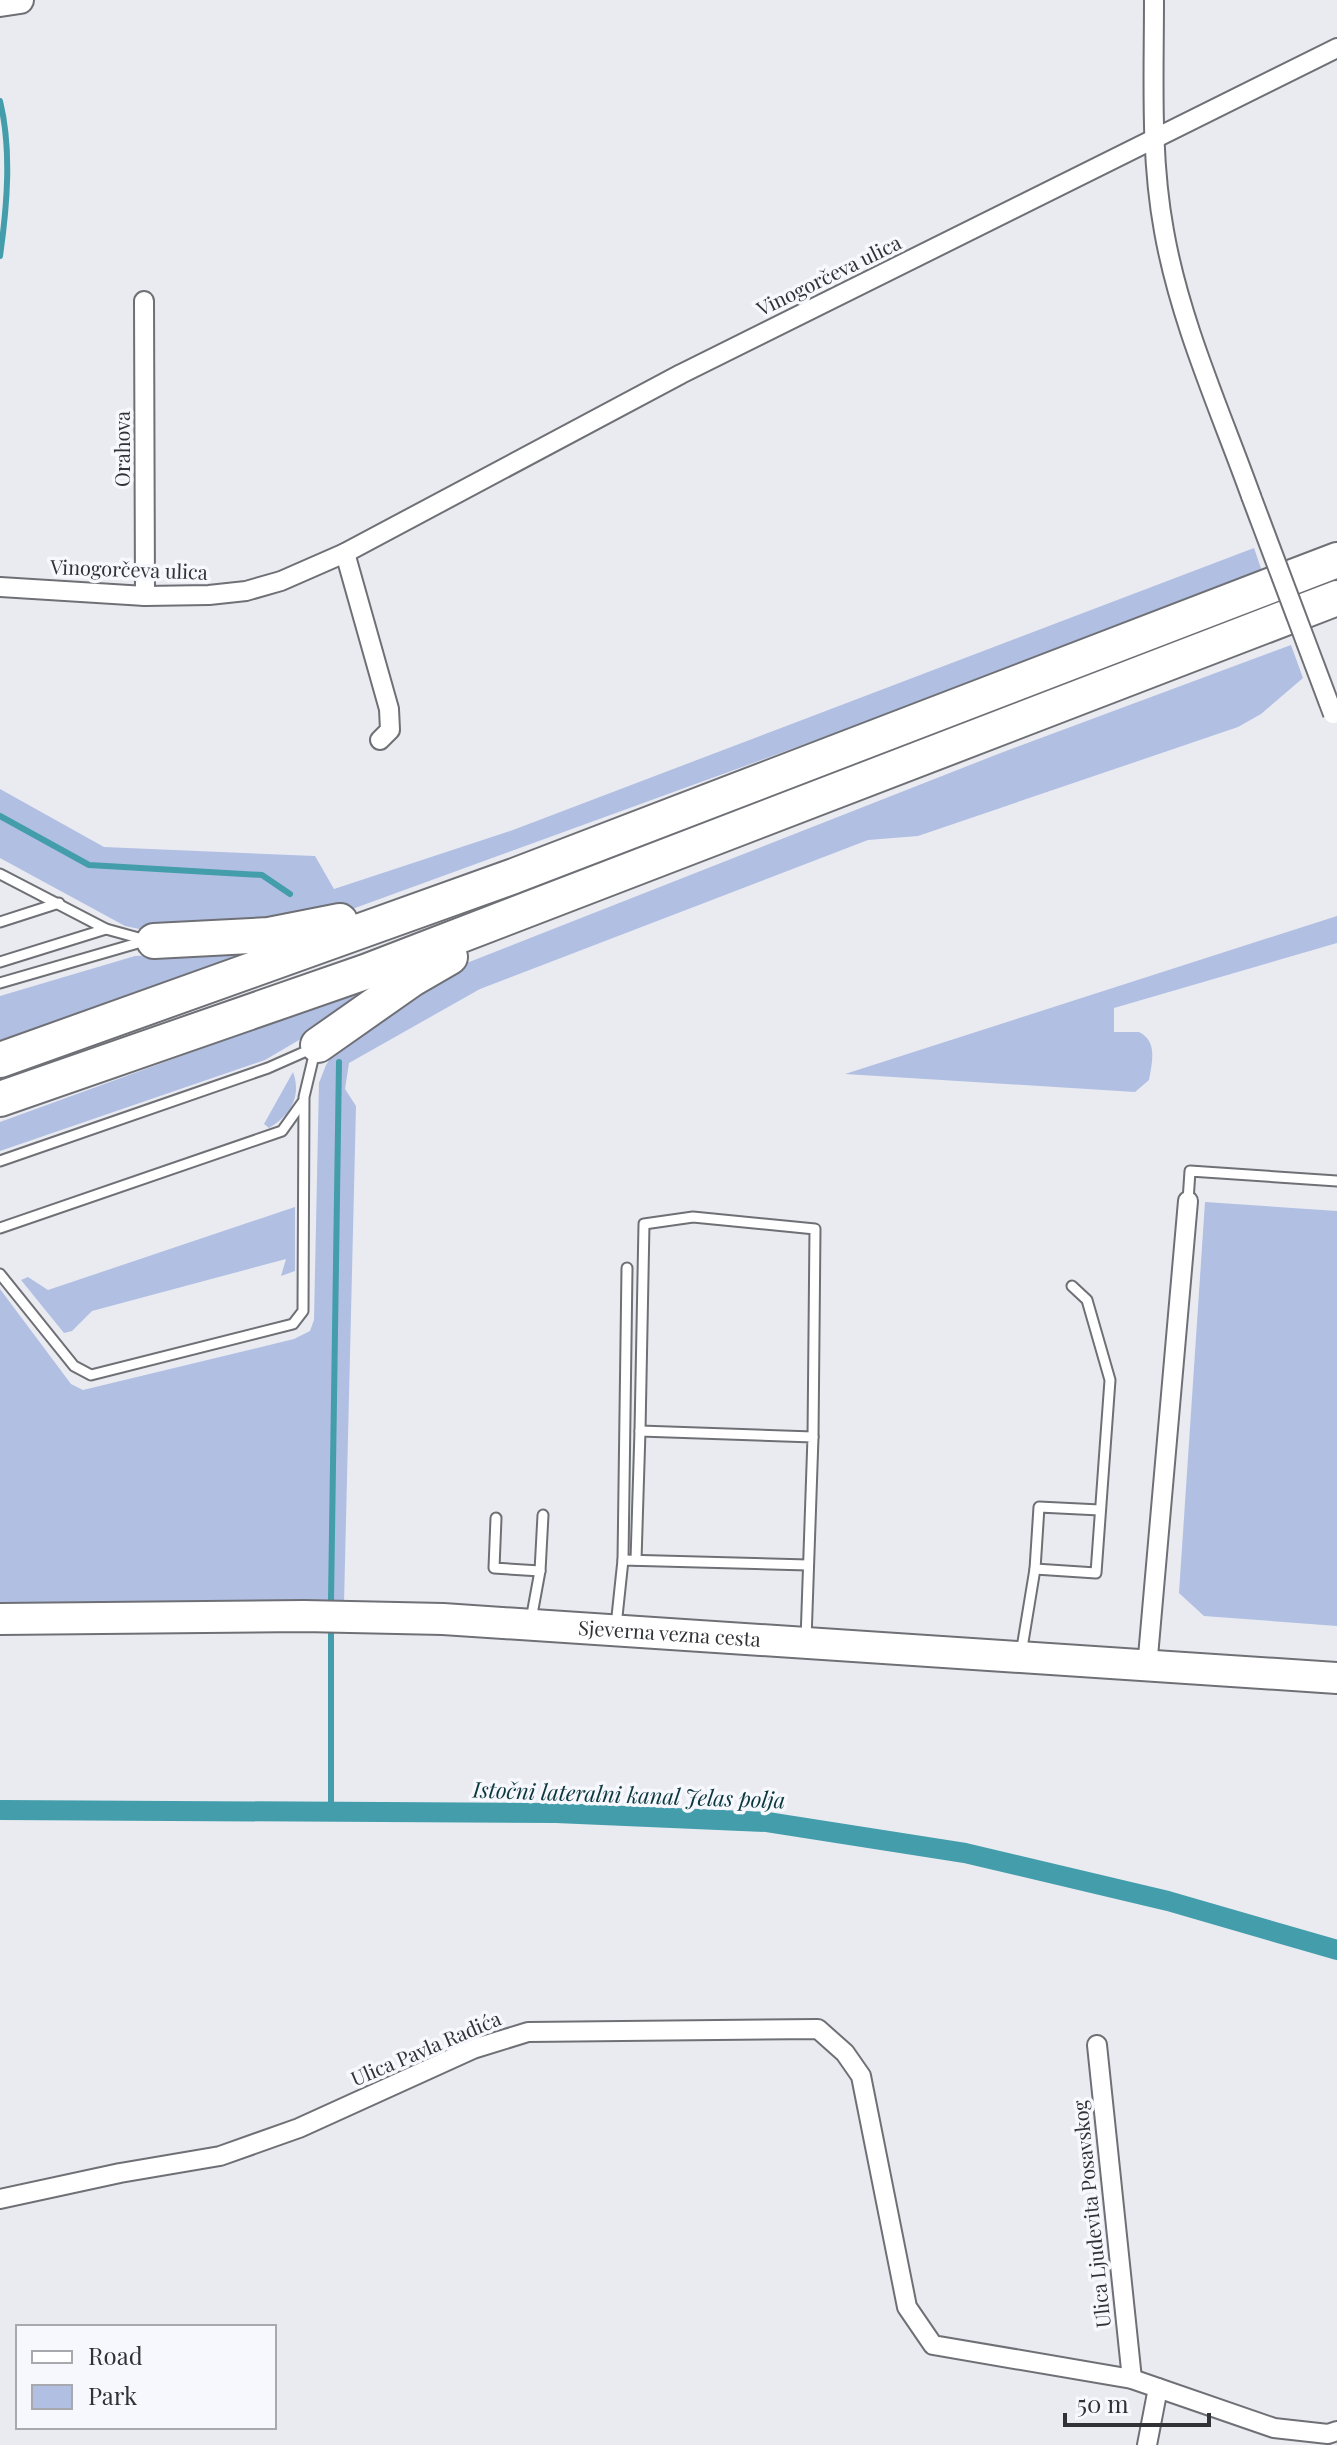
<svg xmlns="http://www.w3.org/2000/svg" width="1337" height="2445" viewBox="0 0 1337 2445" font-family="'Playfair Display',serif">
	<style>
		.green { fill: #b1bfe3 }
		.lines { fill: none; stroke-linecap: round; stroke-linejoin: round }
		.stream { stroke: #439dab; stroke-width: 6 }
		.canal { stroke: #439dab; stroke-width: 20 }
		.lane-casing { stroke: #6e7075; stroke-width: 13 }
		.street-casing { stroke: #6e7075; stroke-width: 22 }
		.secondary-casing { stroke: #6e7075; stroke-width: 30 }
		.primary-casing { stroke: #6e7075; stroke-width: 34 }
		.highway-casing { stroke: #6e7075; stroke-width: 38 }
		.lane { stroke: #fff; stroke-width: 9 }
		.street { stroke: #fff; stroke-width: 18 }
		.secondary { stroke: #fff; stroke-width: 26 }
		.primary { stroke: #fff; stroke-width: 30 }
		.highway { stroke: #fff; stroke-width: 34 }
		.street-bridge-casing { stroke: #6e7075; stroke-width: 22; stroke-linecap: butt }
		.street-bridge { stroke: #fff; stroke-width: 18 }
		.labels { text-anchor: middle; stroke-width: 7; stroke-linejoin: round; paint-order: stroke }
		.street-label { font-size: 20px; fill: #313235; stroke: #f6f8fe }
		.water-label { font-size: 22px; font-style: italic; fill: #0b373d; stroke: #f6f8fe }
	</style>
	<rect width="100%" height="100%" fill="#e9ebf1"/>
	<g class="green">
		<path d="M 1254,548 L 1264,577 L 333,916 L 144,930 L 125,926 L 0,858 L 0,789 L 104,847 L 315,856 L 334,889 L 513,830 Z"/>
		<path d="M 1291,645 L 1303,678 L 1261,714 L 1238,727 L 918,836 L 868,840 L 480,989 L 349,1063 L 345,1089 L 356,1106 L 344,1603 L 0,1604 L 0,1289 L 71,1384 L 83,1390 L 294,1339 L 310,1331 L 314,1320 L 319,1083 L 326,1065 L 341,1043 L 459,966 L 998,754 Z"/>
		<path d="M 1337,916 L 1337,943 L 1114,1008 L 1114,1032 L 1139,1032 C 1158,1041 1152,1063 1149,1080 L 1135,1092 L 845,1074 Z"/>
		<path d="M 247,950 L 251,954 L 0,1040 L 0,996 L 135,956 Z"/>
		<path d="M 362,990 L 369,999 L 265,1060 L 0,1151 L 0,1122 Z"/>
		<path d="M 293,1072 C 302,1097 290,1115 269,1128 L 264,1124 Z"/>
		<path d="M 1205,1202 L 1337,1211 L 1337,1626 L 1204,1616 L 1179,1593 Z"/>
		<path d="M 295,1207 L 295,1271 L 281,1276 L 286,1259 L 92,1311 L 72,1331 L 64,1333 L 21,1280 L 28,1277 L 48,1290 Z"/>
	</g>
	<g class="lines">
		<g class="stream">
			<path d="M 0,101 C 12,150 7,207 0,256"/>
			<path d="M 0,816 L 89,865 L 262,875 L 290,894"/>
			<path d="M 331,1600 L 339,1062"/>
			<path d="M 331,1634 L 331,1810"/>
		</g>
		<path class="canal" d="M 0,1810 L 556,1813 L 767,1822 L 965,1853 L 1168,1901 L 1337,1950"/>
		<g class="lane-casing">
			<g id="lane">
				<path d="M 0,874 L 106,929 L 146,940"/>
				<path d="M 0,922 L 59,903"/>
				<path d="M 0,962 L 106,929"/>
				<path d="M 0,983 L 138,943"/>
				<path d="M 0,1161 L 268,1068 L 311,1049"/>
				<path d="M 1188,1201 L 1190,1171 L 1337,1181"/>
				<path d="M 0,1228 L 282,1131 L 302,1103"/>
				<path d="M 0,1274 L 74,1366 L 91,1375 L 293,1324 L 303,1311 L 304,1097 L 315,1051"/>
				<path d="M 640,1431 L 644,1224 L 693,1217 L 815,1229 L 813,1437"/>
				<path d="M 496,1518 L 494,1568 L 540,1571"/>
				<path d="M 623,1560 L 627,1268"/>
				<path d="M 636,1560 L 640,1431 L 813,1437 L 806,1640"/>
				<path d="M 1035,1569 L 1096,1573 L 1110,1380 L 1087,1300 L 1072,1286"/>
				<path d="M 531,1620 L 540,1571 L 543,1515"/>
				<path d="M 616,1626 L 623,1560 L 808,1565"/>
				<path d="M 1021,1654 L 1035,1569 L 1039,1507 L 1100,1510"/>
			</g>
		</g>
		<g class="street-casing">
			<g id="street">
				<path d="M 1154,0 C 1154,77 1150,155 1164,231 C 1180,322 1220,410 1251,496"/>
				<path d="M 144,301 L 145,596"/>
				<path d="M 345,553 L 389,709 L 390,730 L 380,740"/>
				<path d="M 0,587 L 145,596 L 209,595 L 246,591 L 281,581 L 345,553 L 681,374 L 1337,48"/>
				<path d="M 1147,1668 L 1188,1201"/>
				<path d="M 1097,2045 L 1132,2379"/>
				<path d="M 0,2199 L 120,2173 L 220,2156 L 299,2128 L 473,2049 L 528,2032 L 818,2029 L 845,2053 L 861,2076 L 907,2307 L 933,2345 L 1132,2379 L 1274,2428 L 1328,2434 L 1337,2431"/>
				<path d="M 1147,2445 L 1158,2388"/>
			</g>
		</g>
		<g class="secondary-casing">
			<path id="secondary" d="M 0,3 L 20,0"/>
		</g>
		<g class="primary-casing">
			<g id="primary">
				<path id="s1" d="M 0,1619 L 304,1616 L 443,1619 L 1337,1678"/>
			</g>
		</g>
		<g class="highway-casing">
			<g id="highway">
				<path d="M 154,941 L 269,935 L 340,921"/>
				<path d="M 318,1045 L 412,979 L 450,957"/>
				<path d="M 0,1060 L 514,876 L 1337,560"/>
				<path d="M 0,1099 L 365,972 L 1337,598"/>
			</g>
		</g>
		<use href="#lane" class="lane"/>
		<use href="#street" class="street"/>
		<use href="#secondary" class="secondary"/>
		<use href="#primary" class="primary"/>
		<use href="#highway" class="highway"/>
		<g class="street-bridge-casing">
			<path id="street-bridge" d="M 1251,496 L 1333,714"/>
		</g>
		<use href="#street-bridge" class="street-bridge"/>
	</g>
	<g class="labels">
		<g class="street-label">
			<text transform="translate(829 276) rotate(-26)" y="7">Vinogorčeva ulica</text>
			<text transform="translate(123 449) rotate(-90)" y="7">Orahova</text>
			<text transform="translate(129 570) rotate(2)" y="7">Vinogorčeva ulica</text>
			<text dy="7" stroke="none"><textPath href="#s1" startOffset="670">Sjeverna vezna cesta</textPath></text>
			<text transform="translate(426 2049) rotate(-23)" y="7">Ulica Pavla Radića</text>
			<text transform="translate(1092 2214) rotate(-96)" y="7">Ulica Ljudevita Posavskog</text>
		</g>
		<g class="water-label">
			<text transform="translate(629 1795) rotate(2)" y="8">Istočni lateralni kanal Jelas polja</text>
		</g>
	</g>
	<rect x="16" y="2325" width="260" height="104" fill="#f6f8fe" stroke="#a7a9ae" stroke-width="2"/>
	<rect x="32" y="2351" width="40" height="12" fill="#ffffff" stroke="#a7a9ae" stroke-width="2"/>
	<text x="88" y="2365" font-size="24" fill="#313235">Road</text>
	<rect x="32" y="2385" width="40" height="24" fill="#b1bfe3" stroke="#a7a9ae" stroke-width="2"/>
	<text x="88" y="2405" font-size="24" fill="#313235">Park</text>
	<path d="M1065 2413v12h144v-12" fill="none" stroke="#313235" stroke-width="4"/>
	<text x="1077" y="2413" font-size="24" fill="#313235" stroke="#f6f8fe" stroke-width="6" paint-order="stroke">50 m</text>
</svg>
